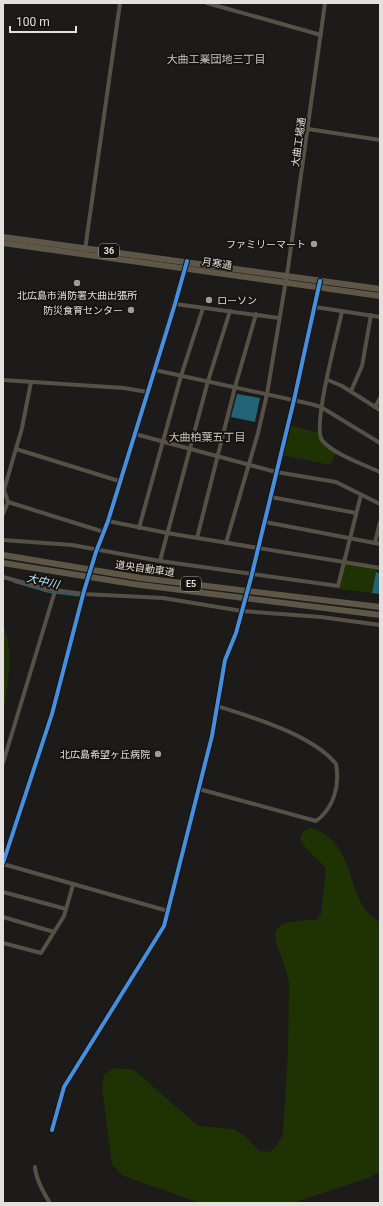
<svg xmlns="http://www.w3.org/2000/svg" width="383" height="1206" viewBox="0 0 383 1206" font-family="Roboto,'Noto Sans JP',sans-serif">
	<style>
		.green { fill: #1f3204 }
		.water { fill: #226375 }
		.lines { fill: none; stroke-linecap: round; stroke-linejoin: round }
		.stream { stroke: #226375; stroke-width: 1.5 }
		.minor { stroke: #555146; stroke-width: 4 }
		.highway { stroke: #5e5747; stroke-width: 6 }
		.minor-bridge { stroke: #555146; stroke-width: 4 }
		.cycleway-casing { stroke: #16120e; stroke-width: 6 }
		.cycleway { stroke: #468fdf; stroke-width: 4 }
		.poi-dot { fill: #9e9b98; stroke: #16120e; stroke-width: 1.5 }
		.labels { text-anchor: middle; stroke-width: 3.5; stroke-linejoin: round; paint-order: stroke }
		.shield { fill: #16120e; stroke: #a6a29f; stroke-width: 1 }
		.shield-label { font-size: 9px; font-weight: bold; fill: #e3e0dd }
		.street-label { font-size: 10px; fill: #e3e0dd; stroke: #16120e }
		.poi-label { font-size: 10px; fill: #e3e0dd; stroke: #16120e; text-anchor: end }
		.neighbourhood-label { font-size: 11px; fill: #c9c3be; stroke: #16120e }
		.water-label { font-size: 11px; font-style: italic; fill: #b3ebfe; stroke: #16120e }
	</style>
	<rect width="100%" height="100%" fill="#1d1b19"/>
	<g class="green">
		<path d="M 288,425 L 320,433 L 321,439 L 337,451 L 330,465 L 281,455 Z"/>
		<path d="M 344,562 L 377,568 L 372,593 L 338,589 Z"/>
		<path d="M 3,623 C 15,654 7,685 3,716 Z"/>
		<path d="M 311,828 C 359,841 345,908 380,921 L 380,1172 L 368,1178 L 292,1203 L 200,1203 L 124,1176 L 112,1165 L 102,1087 L 104,1074 L 115,1068 L 134,1070 L 198,1126 L 233,1129 L 245,1136 L 259,1151 L 269,1152 L 276,1147 L 283,1134 L 288,1053 L 289,983 C 282,943 251,920 316,920 L 321,914 L 326,868 C 317,858 307,851 300,840 L 303,831 Z"/>
	</g>
	<g class="water">
		<path d="M 237,394 L 260,398 L 255,422 L 231,417 Z"/>
		<path d="M 376,572 L 380,573 L 380,594 L 372,593 Z"/>
	</g>
	<g class="lines">
		<path class="stream" d="M 14,582 L 48,592 L 80,596"/>
		<g class="minor">
			<path d="M 207,3 L 321,35"/>
			<path d="M 308,129 L 380,140"/>
			<path d="M 85,250 L 120,3"/>
			<path d="M 175,304 L 279,318"/>
			<path d="M 315,307 L 380,317"/>
			<path d="M 342,311 C 338,332 312,426 322,440 C 331,453 365,465 380,472"/>
			<path d="M 155,370 L 311,404 L 321,407 L 380,443"/>
			<path d="M 3,380 L 124,388 L 147,392"/>
			<path d="M 328,380 L 342,386 L 380,410"/>
			<path d="M 351,391 L 362,366 L 371,315"/>
			<path d="M 375,407 L 380,398"/>
			<path d="M 135,434 L 276,472 L 336,482 L 380,504"/>
			<path d="M 16,449 L 119,481"/>
			<path d="M 271,497 L 356,513"/>
			<path d="M 8,502 L 104,532"/>
			<path d="M 3,514 L 8,502 L 4,490 L 22,428 L 31,382"/>
			<path d="M 108,521 L 167,533 L 380,568"/>
			<path d="M 265,522 L 380,544"/>
			<path d="M 139,528 L 181,376 L 203,308"/>
			<path d="M 197,538 L 235,387 L 256,314"/>
			<path d="M 3,540 L 72,545 L 160,561 L 338,586 L 361,495"/>
			<path d="M 226,543 L 258,433 L 267,394 L 288,268 L 325,3"/>
			<path d="M 375,543 L 380,522"/>
			<path d="M 96,551 L 108,521 L 185,267"/>
			<path d="M 160,561 L 208,381 L 230,311"/>
			<path d="M 251,576 L 294,400 L 320,285"/>
			<path d="M 3,577 L 46,589 L 84,594 L 163,598 L 242,611 L 321,617 L 380,625"/>
			<path d="M 3,763 L 55,591"/>
			<path d="M 199,789 L 316,821 C 334,808 340,785 336,764 C 313,735 252,717 217,706"/>
			<path d="M 3,863 L 52,714 L 84,593"/>
			<path d="M 3,864 L 168,911"/>
			<path d="M 3,892 L 66,909"/>
			<path d="M 3,917 L 54,932"/>
			<path d="M 3,943 L 41,953 L 64,916 L 73,885"/>
			<path d="M 52,1130 L 64,1087 L 164,926 L 212,736 L 225,660 L 236,633 L 243,608"/>
			<path d="M 35,1167 C 36,1180 43,1192 50,1203"/>
		</g>
		<g class="highway">
			<path d="M 3,237 L 380,289"/>
			<path d="M 3,243 L 380,296"/>
			<path d="M 3,555 L 141,578 L 380,607"/>
			<path d="M 3,563 L 133,584 L 380,615"/>
		</g>
		<g class="minor-bridge">
			<path d="M 84,591 L 96,552"/>
			<path d="M 243,608 L 251,578"/>
		</g>
		<g class="cycleway-casing">
			<g id="cycleway">
				<path d="M 3,863 L 52,714 L 84,591 L 96,552 L 108,521 L 175,304 L 187,261"/>
				<path d="M 52,1130 L 64,1087 L 164,926 L 212,736 L 225,660 L 236,633 L 251,578 L 294,400 L 320,281"/>
			</g>
		</g>
		<use href="#cycleway" class="cycleway"/>
	</g>
	<g class="poi-dot">
		<circle cx="314" cy="244" r="4"/>
		<circle cx="77" cy="283" r="4"/>
		<circle cx="209" cy="300" r="4"/>
		<circle cx="131" cy="310" r="4"/>
		<circle cx="158" cy="754" r="4"/>
	</g>
	<g class="labels">
		<g class="shield">
			<rect x="99" y="244" width="20" height="14" rx="3"/>
			<rect x="181" y="577" width="20" height="14" rx="3"/>
		</g>
		<g class="shield-label">
			<text x="109" y="254">36</text>
			<text x="191" y="587">E5</text>
		</g>
		<g class="street-label">
			<text transform="translate(298 142) rotate(-82)" y="4">大曲工場通</text>
			<text transform="translate(217 263) rotate(8)" y="4">月寒通</text>
			<text transform="translate(145 568) rotate(8)" y="4">道央自動車道</text>
		</g>
		<g class="poi-label">
			<text x="306" y="248">ファミリーマート</text>
			<text x="77" y="299" text-anchor="middle">北広島市消防署大曲出張所</text>
			<text x="217" y="304" text-anchor="start">ローソン</text>
			<text x="123" y="314">防災食育センター</text>
			<text x="150" y="758">北広島希望ヶ丘病院</text>
		</g>
		<g class="neighbourhood-label">
			<text x="216" y="63">大曲工業団地三丁目</text>
			<text x="207" y="441">大曲柏葉五丁目</text>
		</g>
		<g class="water-label">
			<text transform="translate(43 581) rotate(13)" y="4">大中川</text>
		</g>
	</g>
	<rect width="383" height="1206" fill="none" stroke="#e3e0dd" stroke-width="8"/>
	<path d="M10 26v6h66v-6" fill="none" stroke="#e3e0dd" stroke-width="2"/>
	<text x="16" y="26" font-size="12" fill="#e3e0dd" stroke="#16120e" stroke-width="3" paint-order="stroke">100 m</text>
</svg>
